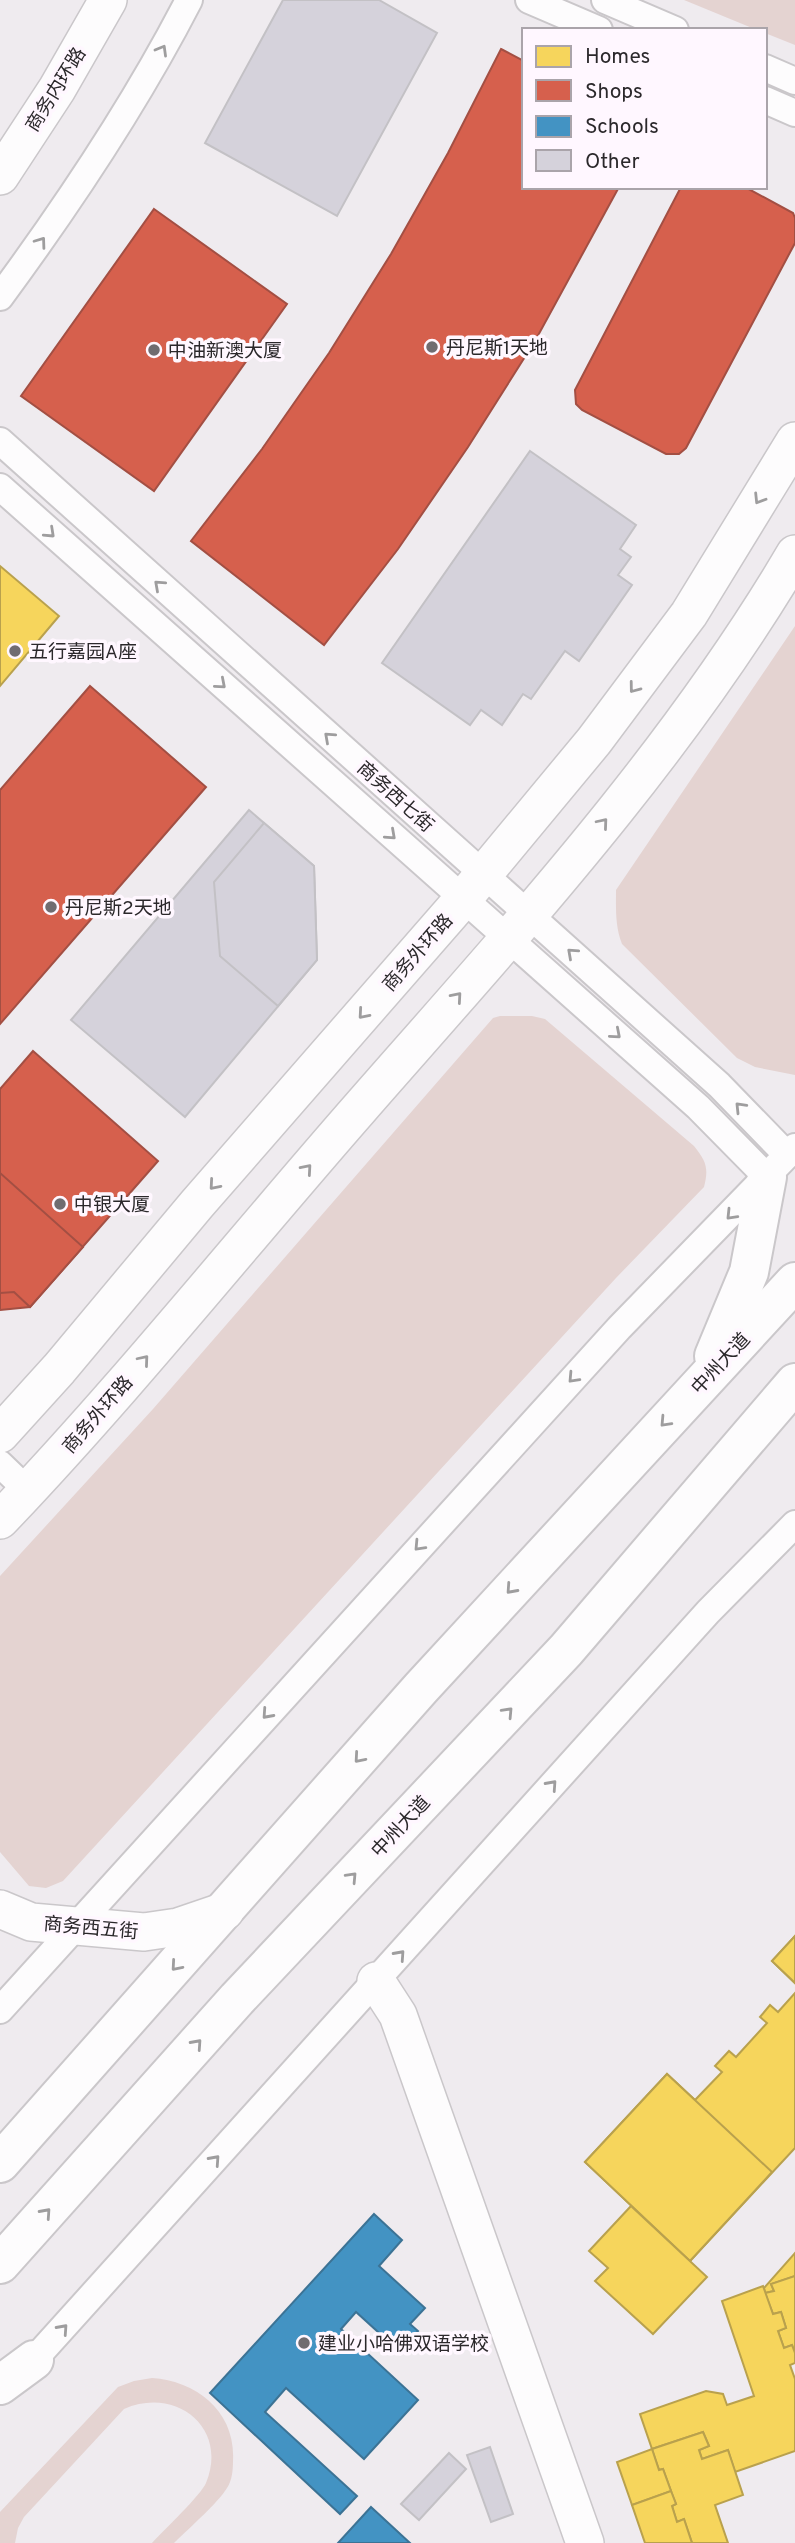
<svg xmlns="http://www.w3.org/2000/svg" width="795" height="2543" viewBox="0 0 795 2543" font-family="Overpass,'Noto Sans SC',sans-serif">
	<style>
		.green { fill: #e4d3d1 }
		.homes { fill: #f6d55c; stroke: #b9a14d; stroke-width: 2 }
		.shops { fill: #d6604d; stroke: #a34f43; stroke-width: 2 }
		.schools { fill: #4393c3; stroke: #3c7395; stroke-width: 2 }
		.building { fill: #d5d2db; stroke: #c3c1c5; stroke-width: 2 }
		.lines { fill: none; stroke-linecap: round; stroke-linejoin: round }
		.street-casing { stroke: #cac7ca; stroke-width: 30 }
		.secondary-casing { stroke: #cac7ca; stroke-width: 40 }
		.highway-casing { stroke: #cac7ca; stroke-width: 42 }
		.street { stroke: #fdfcfd; stroke-width: 26 }
		.secondary { stroke: #fdfcfd; stroke-width: 37 }
		.highway { stroke: #fdfcfd; stroke-width: 38 }
		.oneway { stroke: #9e9d9e }
		.poi-dot { fill: #706c70; stroke: #fff7ff; stroke-width: 2.5 }
		.labels { text-anchor: middle; stroke-width: 7; stroke-linejoin: round; paint-order: stroke }
		.street-label { font-size: 19px; fill: #2b282b; stroke: #fff7ff }
		.poi-label { font-size: 19px; fill: #2b282b; stroke: #fff7ff; text-anchor: start }
	</style>
	<rect width="100%" height="100%" fill="#efebef"/>
	<g class="green">
		<path d="M 684,0 L 795,0 L 795,45 L 765,33 L 765,30 L 757,30 Z"/>
		<path d="M 795,626 L 795,1075 L 755,1067 L 737,1058 L 622,944 C 615,926 616,909 616,890 Z"/>
		<path d="M 500,1016 L 532,1016 L 545,1019 L 694,1146 C 706,1161 709,1168 704,1187 L 616,1278 L 63,1881 L 46,1888 L 29,1886 L 0,1852 L 0,1576 L 153,1409 L 493,1018 Z"/>
		<path d="M 152,2378 C 197,2381 236,2412 233,2461 C 233,2470 232,2481 227,2488 C 218,2503 188,2529 174,2543 L 152,2543 C 163,2531 201,2495 206,2483 C 229,2427 175,2386 124,2409 L 24,2517 L 18,2528 L 15,2543 L 0,2543 L 0,2512 L 118,2387 L 134,2381 Z"/>
	</g>
	<g class="homes">
		<path d="M 0,566 L 59,616 L 0,686 Z"/>
		<path d="M 795,1936 L 795,1983 L 772,1961 Z"/>
		<path d="M 795,1936 L 795,1983 L 772,1961 Z"/>
		<path d="M 795,1993 L 795,2148 L 690,2261 L 585,2162 L 667,2074 L 695,2100 L 722,2072 L 715,2066 L 729,2051 L 736,2057 L 767,2023 L 760,2017 L 770,2005 L 778,2012 Z"/>
		<path d="M 667,2074 L 772,2172 L 690,2261 L 585,2162 Z"/>
		<path d="M 631,2206 L 707,2277 L 653,2334 L 595,2281 L 608,2268 L 589,2251 Z"/>
		<path d="M 795,2253 L 795,2276 L 771,2284 L 774,2291 L 765,2293 L 764,2288 Z"/>
		<path d="M 795,2276 L 795,2353 L 792,2345 L 784,2348 L 778,2331 L 786,2328 L 781,2312 L 773,2314 L 765,2293 L 774,2291 L 771,2284 Z"/>
		<path d="M 763,2286 L 773,2314 L 781,2312 L 786,2328 L 778,2331 L 784,2348 L 792,2345 L 795,2353 L 795,2363 L 790,2365 L 795,2379 L 795,2451 L 735,2472 L 728,2450 L 702,2459 L 699,2450 L 709,2446 L 703,2432 L 652,2449 L 640,2414 L 706,2391 L 723,2394 L 727,2405 L 754,2396 L 722,2301 Z"/>
		<path d="M 703,2432 L 709,2446 L 699,2450 L 702,2459 L 728,2450 L 743,2495 L 715,2505 L 728,2543 L 692,2543 L 684,2519 L 677,2522 L 672,2506 L 676,2504 L 671,2491 L 663,2469 L 659,2470 L 652,2449 Z"/>
		<path d="M 652,2449 L 659,2470 L 663,2469 L 671,2491 L 632,2505 L 617,2462 Z"/>
		<path d="M 671,2491 L 676,2504 L 672,2506 L 677,2522 L 684,2519 L 692,2543 L 645,2543 L 632,2505 Z"/>
	</g>
	<g class="shops">
		<path d="M 501,49 L 524,61 L 524,187 L 619,187 L 535,341 L 468,447 L 398,549 L 324,645 L 191,541 L 262,449 L 329,353 L 391,254 L 448,153 Z"/>
		<path d="M 681,187 L 745,187 L 793,213 L 795,218 L 795,243 L 686,448 L 679,454 L 666,454 L 582,410 L 576,404 L 575,390 Z"/>
		<path d="M 154,209 L 287,304 L 154,491 L 21,396 Z"/>
		<path d="M 90,686 L 206,787 L 0,1024 L 0,790 Z"/>
		<path d="M 33,1051 L 158,1161 L 30,1307 L 0,1310 L 0,1089 Z"/>
		<path d="M 0,1173 L 83,1247 L 30,1307 L 14,1292 L 0,1293 Z"/>
	</g>
	<g class="schools">
		<path d="M 374,2214 L 402,2240 L 379,2266 L 425,2308 L 410,2324 L 418,2331 L 399,2351 L 356,2312 L 341,2329 L 418,2400 L 364,2459 L 286,2388 L 265,2412 L 357,2496 L 340,2514 L 210,2393 Z"/>
		<path d="M 371,2507 L 410,2543 L 338,2543 Z"/>
	</g>
	<g class="building">
		<path d="M 283,0 L 379,0 L 437,33 L 337,216 L 205,143 Z"/>
		<path d="M 530,451 L 636,525 L 620,549 L 631,557 L 618,575 L 632,585 L 579,661 L 565,651 L 531,699 L 523,694 L 502,725 L 481,710 L 470,725 L 382,663 Z"/>
		<path d="M 249,810 L 314,866 L 317,960 L 185,1117 L 71,1020 Z"/>
		<path d="M 264,823 L 314,866 L 317,960 L 278,1006 L 220,956 L 214,882 Z"/>
		<path d="M 490,2447 L 513,2514 L 491,2522 L 467,2455 Z"/>
		<path d="M 449,2453 L 466,2469 L 419,2520 L 401,2504 Z"/>
	</g>
	<g class="lines">
		<g class="street-casing">
			<g id="street">
				<path d="M 529,0 L 599,30"/>
				<path d="M 605,0 L 675,30"/>
				<path d="M 765,68 L 795,81"/>
				<path d="M 765,100 L 795,113"/>
				<path d="M 0,297 C 70,202 135,105 189,0"/>
				<path d="M 0,441 L 719,1085 L 787,1155"/>
				<path d="M 0,487 L 698,1107 L 767,1177"/>
				<path d="M 0,1464 L 28,1491"/>
				<path d="M 0,2010 L 619,1328 L 795,1147"/>
				<path d="M 22,2373 L 708,1612 L 795,1524"/>
			</g>
		</g>
		<g class="secondary-casing">
			<g id="secondary">
				<path d="M 0,176 L 57,89 L 108,0"/>
				<path d="M 0,1434 L 59,1369 L 197,1204 L 463,899 L 594,741 L 689,614 L 795,441"/>
				<path d="M 0,1520 C 126,1388 240,1245 360,1108 C 514,932 676,756 795,554"/>
				<path d="M 0,1909 L 31,1922 L 144,1932 L 178,1927 L 225,1911"/>
				<path d="M 376,1981 L 398,2015 L 585,2543"/>
			</g>
		</g>
		<g class="highway-casing">
			<g id="highway">
				<path d="M 714,1356 L 749,1272 L 767,1177"/>
				<path d="M 0,2163 L 421,1688 L 795,1282"/>
				<path d="M 0,2264 L 237,1999 L 566,1650 L 795,1383"/>
				<path d="M 0,2385 L 34,2360"/>
			</g>
		</g>
		<use href="#street" class="street"/>
		<use href="#secondary" class="secondary"/>
		<use href="#highway" class="highway"/>
	</g>
	<defs><path id="oneway-chevron" d="M-2-3.5L2.5 0L-2 3.5" fill="none" stroke-width="1.6" stroke-linecap="round" stroke-linejoin="round" transform="scale(1.75)"/></defs>
	<g class="oneway">
		<use href="#oneway-chevron" transform="translate(162 50) rotate(-60)"/>
		<use href="#oneway-chevron" transform="translate(41 242) rotate(-54)"/>
		<use href="#oneway-chevron" transform="translate(759 499) rotate(122)"/>
		<use href="#oneway-chevron" transform="translate(50 533) rotate(43)"/>
		<use href="#oneway-chevron" transform="translate(159 585) rotate(-138)"/>
		<use href="#oneway-chevron" transform="translate(221 684) rotate(41)"/>
		<use href="#oneway-chevron" transform="translate(634 688) rotate(127)"/>
		<use href="#oneway-chevron" transform="translate(329 737) rotate(-138)"/>
		<use href="#oneway-chevron" transform="translate(603 823) rotate(-50)"/>
		<use href="#oneway-chevron" transform="translate(391 835) rotate(42)"/>
		<use href="#oneway-chevron" transform="translate(572 953) rotate(-138)"/>
		<use href="#oneway-chevron" transform="translate(457 997) rotate(-49)"/>
		<use href="#oneway-chevron" transform="translate(363 1014) rotate(131)"/>
		<use href="#oneway-chevron" transform="translate(616 1034) rotate(41)"/>
		<use href="#oneway-chevron" transform="translate(740 1107) rotate(-134)"/>
		<use href="#oneway-chevron" transform="translate(307 1169) rotate(-49)"/>
		<use href="#oneway-chevron" transform="translate(214 1185) rotate(131)"/>
		<use href="#oneway-chevron" transform="translate(731 1215) rotate(134)"/>
		<use href="#oneway-chevron" transform="translate(144 1360) rotate(-50)"/>
		<use href="#oneway-chevron" transform="translate(573 1378) rotate(133)"/>
		<use href="#oneway-chevron" transform="translate(665 1422) rotate(133)"/>
		<use href="#oneway-chevron" transform="translate(419 1546) rotate(133)"/>
		<use href="#oneway-chevron" transform="translate(511 1589) rotate(132)"/>
		<use href="#oneway-chevron" transform="translate(508 1712) rotate(-47)"/>
		<use href="#oneway-chevron" transform="translate(267 1714) rotate(132)"/>
		<use href="#oneway-chevron" transform="translate(359 1758) rotate(131)"/>
		<use href="#oneway-chevron" transform="translate(552 1785) rotate(-48)"/>
		<use href="#oneway-chevron" transform="translate(352 1877) rotate(-47)"/>
		<use href="#oneway-chevron" transform="translate(400 1955) rotate(-48)"/>
		<use href="#oneway-chevron" transform="translate(176 1966) rotate(131)"/>
		<use href="#oneway-chevron" transform="translate(197 2044) rotate(-48)"/>
		<use href="#oneway-chevron" transform="translate(215 2160) rotate(-48)"/>
		<use href="#oneway-chevron" transform="translate(46 2213) rotate(-48)"/>
		<use href="#oneway-chevron" transform="translate(63 2329) rotate(-48)"/>
	</g>
	<g class="poi-dot">
		<circle cx="432" cy="347" r="7"/>
		<circle cx="154" cy="350" r="7"/>
		<circle cx="15" cy="651" r="7"/>
		<circle cx="51" cy="907" r="7"/>
		<circle cx="60" cy="1204" r="7"/>
		<circle cx="304" cy="2343" r="7"/>
	</g>
	<g class="labels">
		<g class="street-label">
			<text transform="translate(55 89) rotate(-58)" y="7">商务内环路</text>
			<text transform="translate(396 796) rotate(42)" y="7">商务西七街</text>
			<text transform="translate(417 952) rotate(-49)" y="7">商务外环路</text>
			<text transform="translate(720 1363) rotate(-47)" y="7">中州大道</text>
			<text transform="translate(97 1414) rotate(-49)" y="7">商务外环路</text>
			<text transform="translate(400 1826) rotate(-47)" y="7">中州大道</text>
			<text transform="translate(91 1927) rotate(5)" y="7">商务西五街</text>
		</g>
		<g class="poi-label">
			<text x="446" y="354">丹尼斯1天地</text>
			<text x="168" y="357">中油新澳大厦</text>
			<text x="29" y="658">五行嘉园A座</text>
			<text x="65" y="914">丹尼斯2天地</text>
			<text x="74" y="1211">中银大厦</text>
			<text x="318" y="2350">建业小哈佛双语学校</text>
		</g>
	</g>
	<rect x="522" y="28" width="245" height="161" fill="#fff7ff" stroke="#aaa4aa" stroke-width="2"/>
	<rect x="536" y="46" width="35" height="21" fill="#f6d55c" stroke="#aaa4aa" stroke-width="2"/>
	<text x="585" y="63" font-size="21" fill="#2b282b">Homes</text>
	<rect x="536" y="80" width="35" height="21" fill="#d6604d" stroke="#aaa4aa" stroke-width="2"/>
	<text x="585" y="98" font-size="21" fill="#2b282b">Shops</text>
	<rect x="536" y="116" width="35" height="21" fill="#4393c3" stroke="#aaa4aa" stroke-width="2"/>
	<text x="585" y="133" font-size="21" fill="#2b282b">Schools</text>
	<rect x="536" y="150" width="35" height="21" fill="#d5d2db" stroke="#aaa4aa" stroke-width="2"/>
	<text x="585" y="168" font-size="21" fill="#2b282b">Other</text>
</svg>
